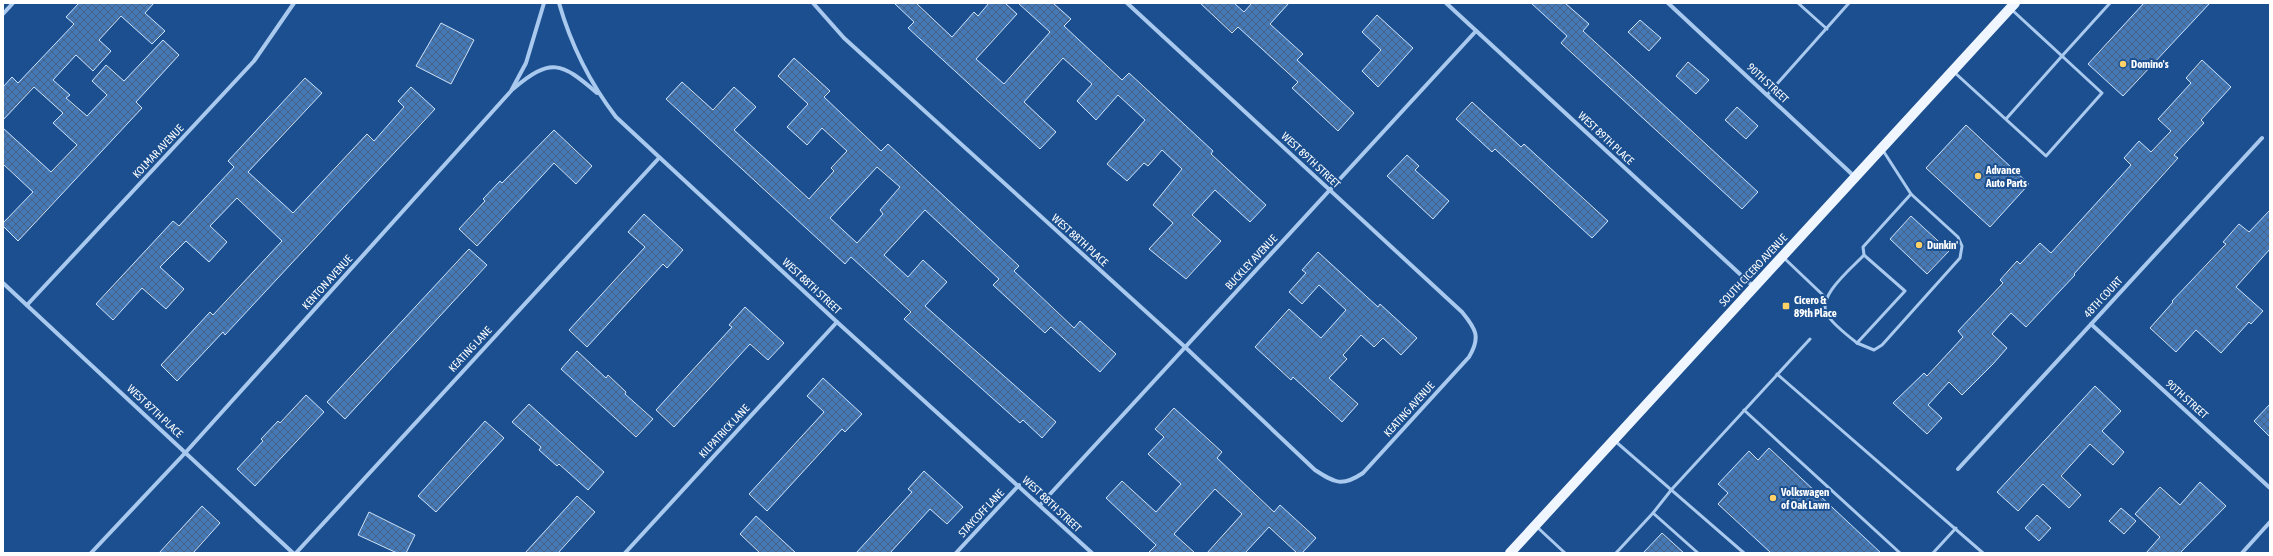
<svg xmlns="http://www.w3.org/2000/svg" width="2273" height="556" viewBox="0 0 2273 556" font-family="'Asap Condensed',sans-serif">
	<style>
		.building { fill: url(#building-cross-hatch); stroke: #cfe3fa; fill-rule: evenodd }
		.lines { fill: none; stroke-linecap: round; stroke-linejoin: round }
		.lane { stroke: #a9c9ee; stroke-width: 3 }
		.street { stroke: #a9c9ee; stroke-width: 4 }
		.primary { stroke: #f0f6ff; stroke-width: 10 }
		.poi-dot { fill: #ffd166; stroke: #1b4f8f; stroke-width: 1.5 }
		.labels { text-anchor: middle; stroke-width: 4; stroke-linejoin: round; paint-order: stroke }
		.poi-label { font-size: 11px; font-weight: bold; fill: #fff; stroke: #1b4f8f; text-anchor: start }
		.street-label { font-size: 11px; fill: #fff; stroke: #1b4f8f }
	</style>
	<defs>
		<pattern id="building-cross-hatch" width="8" height="8" patternUnits="userSpaceOnUse"><rect width="8" height="8" fill="#4478b7"/><path d="M0 0l8 8M0 8l8-8" fill="none" stroke="#486282"/></pattern>
	</defs>
	<rect width="100%" height="100%" fill="#1b4f8f"/>
	<g class="building">
		<path d="M 79,3 L 154,3 L 145,13 L 165,31 L 152,44 L 121,16 L 99,40 L 111,51 L 93,71 L 76,55 L 53,80 L 70,95 L 66,98 L 87,116 L 107,95 L 92,81 L 106,65 L 124,81 L 163,40 L 179,55 L 136,102 L 142,108 L 18,241 L 3,226 L 3,223 L 33,192 L 3,164 L 3,128 L 51,172 L 77,145 L 53,123 L 63,113 L 34,87 L 3,120 L 3,87 L 12,77 L 18,83 L 74,24 L 66,17 Z"/>
		<path d="M 894,3 L 916,3 L 952,37 L 974,12 L 978,16 L 989,3 L 1005,3 L 1017,14 L 976,59 L 1004,84 L 1050,32 L 1018,3 L 1053,3 L 1071,19 L 1064,26 L 1122,80 L 1129,73 L 1213,151 L 1211,154 L 1266,205 L 1250,222 L 1215,190 L 1192,215 L 1221,241 L 1186,279 L 1149,249 L 1173,223 L 1153,205 L 1182,169 L 1162,150 L 1148,166 L 1144,163 L 1127,181 L 1107,164 L 1145,120 L 1118,95 L 1096,120 L 1077,101 L 1092,84 L 1063,58 L 1024,102 L 1056,132 L 1040,149 L 908,28 L 914,22 Z"/>
		<path d="M 1200,3 L 1234,3 L 1244,12 L 1252,3 L 1289,3 L 1270,24 L 1303,54 L 1297,60 L 1354,113 L 1338,131 L 1292,88 L 1298,82 L 1238,27 L 1232,33 Z"/>
		<path d="M 1531,3 L 1565,3 L 1589,24 L 1583,31 L 1758,192 L 1742,209 L 1561,43 L 1567,36 Z"/>
		<path d="M 2144,3 L 2210,3 L 2123,96 L 2088,64 Z"/>
		<path d="M 1377,15 L 1413,48 L 1378,87 L 1362,71 L 1381,50 L 1362,32 Z"/>
		<path d="M 1640,20 L 1661,38 L 1649,51 L 1628,32 Z"/>
		<path d="M 441,23 L 474,40 L 451,84 L 416,66 Z"/>
		<path d="M 794,58 L 830,91 L 824,97 L 881,151 L 888,144 L 1019,266 L 1014,271 L 1074,328 L 1080,321 L 1116,354 L 1100,372 L 1051,327 L 1045,333 L 993,285 L 999,279 L 925,210 L 884,255 L 908,277 L 923,260 L 947,282 L 925,306 L 1056,422 L 1042,438 L 1023,420 L 1020,423 L 904,319 L 911,312 L 851,257 L 845,264 L 666,99 L 682,82 L 713,110 L 734,87 L 756,107 L 734,130 L 809,199 L 834,171 L 831,168 L 847,151 L 822,128 L 807,145 L 787,127 L 808,104 L 778,76 ZM 877,167 L 900,187 L 880,210 L 883,214 L 857,243 L 830,218 Z"/>
		<path d="M 2202,60 L 2231,87 L 2201,120 L 2204,123 L 2174,155 L 2178,158 L 2074,274 L 2075,275 L 2026,327 L 2011,313 L 1992,334 L 2007,348 L 1993,364 L 1962,395 L 1949,382 L 1928,405 L 1942,418 L 1927,434 L 1893,403 L 1924,373 L 1927,376 L 1963,337 L 1958,331 L 2003,283 L 2000,280 L 2017,261 L 2020,264 L 2040,243 L 2051,253 L 2131,165 L 2124,158 L 2139,141 L 2151,152 L 2171,131 L 2158,119 L 2191,83 L 2186,78 Z"/>
		<path d="M 1688,62 L 1709,80 L 1696,94 L 1676,76 Z"/>
		<path d="M 305,78 L 322,93 L 248,172 L 293,213 L 367,134 L 374,141 L 404,107 L 398,101 L 411,87 L 435,109 L 225,335 L 223,332 L 177,381 L 161,365 L 210,312 L 213,315 L 282,241 L 237,198 L 210,226 L 227,242 L 209,262 L 186,241 L 160,267 L 184,289 L 166,309 L 142,288 L 113,320 L 96,304 L 173,221 L 179,226 L 234,167 L 228,161 Z"/>
		<path d="M 1472,102 L 1521,147 L 1524,144 L 1608,221 L 1592,238 L 1495,149 L 1492,152 L 1456,119 Z"/>
		<path d="M 1737,107 L 1758,126 L 1746,139 L 1725,120 Z"/>
		<path d="M 1966,125 L 2029,184 L 1990,227 L 1926,168 Z"/>
		<path d="M 554,130 L 592,166 L 576,184 L 554,163 L 477,246 L 459,229 L 485,201 L 483,199 L 500,181 L 502,183 Z"/>
		<path d="M 1407,155 L 1419,166 L 1415,170 L 1449,201 L 1433,219 L 1387,176 Z"/>
		<path d="M 2270,210 L 2270,249 L 2236,287 L 2263,311 L 2251,324 L 2249,322 L 2221,353 L 2196,330 L 2176,352 L 2150,328 L 2173,302 L 2172,301 L 2226,244 L 2223,242 L 2239,224 L 2249,232 Z"/>
		<path d="M 644,214 L 683,250 L 667,268 L 663,264 L 587,347 L 569,330 L 645,247 L 628,232 Z"/>
		<path d="M 1911,216 L 1949,251 L 1927,274 L 1890,239 Z"/>
		<path d="M 469,249 L 487,265 L 345,419 L 327,402 Z"/>
		<path d="M 1318,252 L 1378,307 L 1380,304 L 1417,338 L 1401,355 L 1383,338 L 1374,347 L 1361,335 L 1343,355 L 1347,359 L 1329,378 L 1358,404 L 1342,422 L 1293,377 L 1291,380 L 1255,347 L 1289,309 L 1321,338 L 1346,310 L 1319,285 L 1302,304 L 1289,292 L 1306,273 L 1302,270 Z"/>
		<path d="M 745,307 L 784,343 L 768,360 L 750,344 L 674,427 L 656,410 L 732,327 L 729,325 Z"/>
		<path d="M 577,351 L 606,378 L 608,375 L 626,392 L 625,394 L 653,419 L 636,437 L 561,369 Z"/>
		<path d="M 823,378 L 862,414 L 845,432 L 842,429 L 767,511 L 749,494 L 824,412 L 807,396 Z"/>
		<path d="M 2095,386 L 2121,411 L 2102,431 L 2124,452 L 2113,465 L 2090,444 L 2061,476 L 2081,495 L 2069,508 L 2043,484 L 2018,511 L 1997,492 Z"/>
		<path d="M 306,395 L 324,412 L 255,486 L 237,469 L 263,441 L 261,439 L 278,421 L 280,423 Z"/>
		<path d="M 529,404 L 604,472 L 588,490 L 559,464 L 557,466 L 539,450 L 541,447 L 512,422 Z"/>
		<path d="M 2270,404 L 2270,437 L 2254,421 Z"/>
		<path d="M 1174,408 L 1222,452 L 1217,458 L 1274,512 L 1280,505 L 1316,538 L 1302,553 L 1297,553 L 1269,527 L 1245,553 L 1207,553 L 1242,514 L 1215,489 L 1174,534 L 1195,553 L 1148,553 L 1156,545 L 1106,498 L 1122,481 L 1156,512 L 1181,484 L 1148,454 L 1164,437 L 1155,429 Z"/>
		<path d="M 485,421 L 504,438 L 436,512 L 418,496 Z"/>
		<path d="M 1769,448 L 1881,553 L 1771,553 L 1718,504 L 1728,493 L 1718,484 L 1749,451 L 1758,460 Z"/>
		<path d="M 924,471 L 963,507 L 947,524 L 930,509 L 890,553 L 856,553 L 912,492 L 908,489 Z"/>
		<path d="M 2200,482 L 2226,506 L 2180,553 L 2146,553 L 2160,537 L 2135,514 L 2160,487 L 2180,505 Z"/>
		<path d="M 577,496 L 595,512 L 558,553 L 525,553 Z"/>
		<path d="M 202,506 L 220,523 L 193,553 L 159,553 Z"/>
		<path d="M 2121,508 L 2136,521 L 2124,534 L 2109,521 Z"/>
		<path d="M 369,512 L 415,535 L 406,553 L 397,553 L 358,535 Z"/>
		<path d="M 2037,515 L 2051,528 L 2039,541 L 2025,528 Z"/>
		<path d="M 756,516 L 796,553 L 760,553 L 740,534 Z"/>
		<path d="M 1662,533 L 1684,553 L 1643,553 Z"/>
	</g>
	<g class="lines">
		<g class="lane">
			<path d="M 1798,3 L 1827,29"/>
			<path d="M 2011,9 L 2062,56 L 2110,3"/>
			<path d="M 1954,72 L 2046,156 L 2102,93 L 2062,56 L 2006,119"/>
			<path d="M 1767,95 L 1849,3"/>
			<path d="M 1864,255 L 1905,291 L 1857,343 C 1847,335 1835,326 1828,316 C 1814,298 1852,268 1864,255 Z"/>
			<path d="M 1864,255 L 1863,247 L 1911,194"/>
			<path d="M 1784,258 L 1825,297"/>
			<path d="M 1857,343 L 1874,350 L 1882,345 L 1960,258 L 1962,246 L 1958,237 L 1911,194 L 1882,149"/>
			<path d="M 1777,374 L 1983,553"/>
			<path d="M 1744,410 L 1900,553"/>
			<path d="M 1615,441 L 1744,553"/>
			<path d="M 1653,513 L 1698,553"/>
			<path d="M 1537,527 L 1565,553"/>
			<path d="M 1616,553 L 1653,513 L 1672,489 L 1810,339"/>
			<path d="M 1933,553 L 1956,528"/>
		</g>
		<g class="street">
			<path d="M 559,3 C 571,45 590,83 616,117 L 837,322 L 1092,553"/>
			<path d="M 813,3 L 844,38 L 1185,347 L 1315,470 C 1335,483 1342,487 1363,473 L 1469,357 C 1481,337 1476,329 1462,312 L 1127,3"/>
			<path d="M 1446,3 L 1754,287"/>
			<path d="M 1668,3 L 1855,177"/>
			<path d="M 3,14 L 13,3"/>
			<path d="M 513,89 C 551,57 561,62 597,93"/>
			<path d="M 3,283 L 293,553"/>
			<path d="M 27,305 L 254,61 L 294,3"/>
			<path d="M 2091,324 L 2270,488"/>
			<path d="M 1958,469 L 2262,138"/>
			<path d="M 1040,505 L 1476,31"/>
			<path d="M 91,553 L 186,452 L 511,91 L 526,63 L 544,3"/>
			<path d="M 296,553 L 659,158"/>
			<path d="M 625,553 L 837,322"/>
			<path d="M 956,553 L 1019,485"/>
			<path d="M 2242,553 L 2270,522"/>
		</g>
		<path class="primary" d="M 1510,553 L 2015,3"/>
	</g>
	<g class="poi-dot">
		<circle cx="2123" cy="64" r="4"/>
		<circle cx="1978" cy="176" r="4"/>
		<circle cx="1919" cy="245" r="4"/>
		<rect x="1782" y="302" width="8" height="8" rx="2"/>
		<circle cx="1773" cy="498" r="4"/>
	</g>
	<g class="labels">
		<g class="poi-label">
			<text x="2131" y="68">Domino's</text>
			<text x="1986" y="174">Advance<tspan x="1986" dy="13">Auto Parts</tspan></text>
			<text x="1927" y="249">Dunkin'</text>
			<text x="1794" y="304">Cicero &amp;<tspan x="1794" dy="13">89th Place</tspan></text>
			<text x="1781" y="496">Volkswagen<tspan x="1781" dy="13">of Oak Lawn</tspan></text>
		</g>
		<g class="street-label">
			<text transform="translate(1768 83) rotate(43)" y="4">90TH STREET</text>
			<text transform="translate(1606 138) rotate(43)" y="4">WEST 89TH PLACE</text>
			<text transform="translate(158 151) rotate(-47)" y="4">KOLMAR AVENUE</text>
			<text transform="translate(1311 160) rotate(43)" y="4">WEST 89TH STREET</text>
			<text transform="translate(1080 240) rotate(42)" y="4">WEST 88TH PLACE</text>
			<text transform="translate(1251 262) rotate(-47)" y="4">BUCKLEY AVENUE</text>
			<text transform="translate(1753 270) rotate(-47)" y="4">SOUTH CICERO AVENUE</text>
			<text transform="translate(327 282) rotate(-48)" y="4">KENTON AVENUE</text>
			<text transform="translate(812 286) rotate(43)" y="4">WEST 88TH STREET</text>
			<text transform="translate(2103 297) rotate(-47)" y="4">48TH COURT</text>
			<text transform="translate(470 349) rotate(-47)" y="4">KEATING LANE</text>
			<text transform="translate(2187 399) rotate(42)" y="4">90TH STREET</text>
			<text transform="translate(1409 409) rotate(-48)" y="4">KEATING AVENUE</text>
			<text transform="translate(155 411) rotate(43)" y="4">WEST 87TH PLACE</text>
			<text transform="translate(724 431) rotate(-47)" y="4">KILPATRICK LANE</text>
			<text transform="translate(1052 504) rotate(43)" y="4">WEST 88TH STREET</text>
			<text transform="translate(981 513) rotate(-47)" y="4">STAYCOFF LANE</text>
		</g>
	</g>
	<rect width="2273" height="556" fill="none" stroke="#ffffff" stroke-width="8"/>
</svg>
